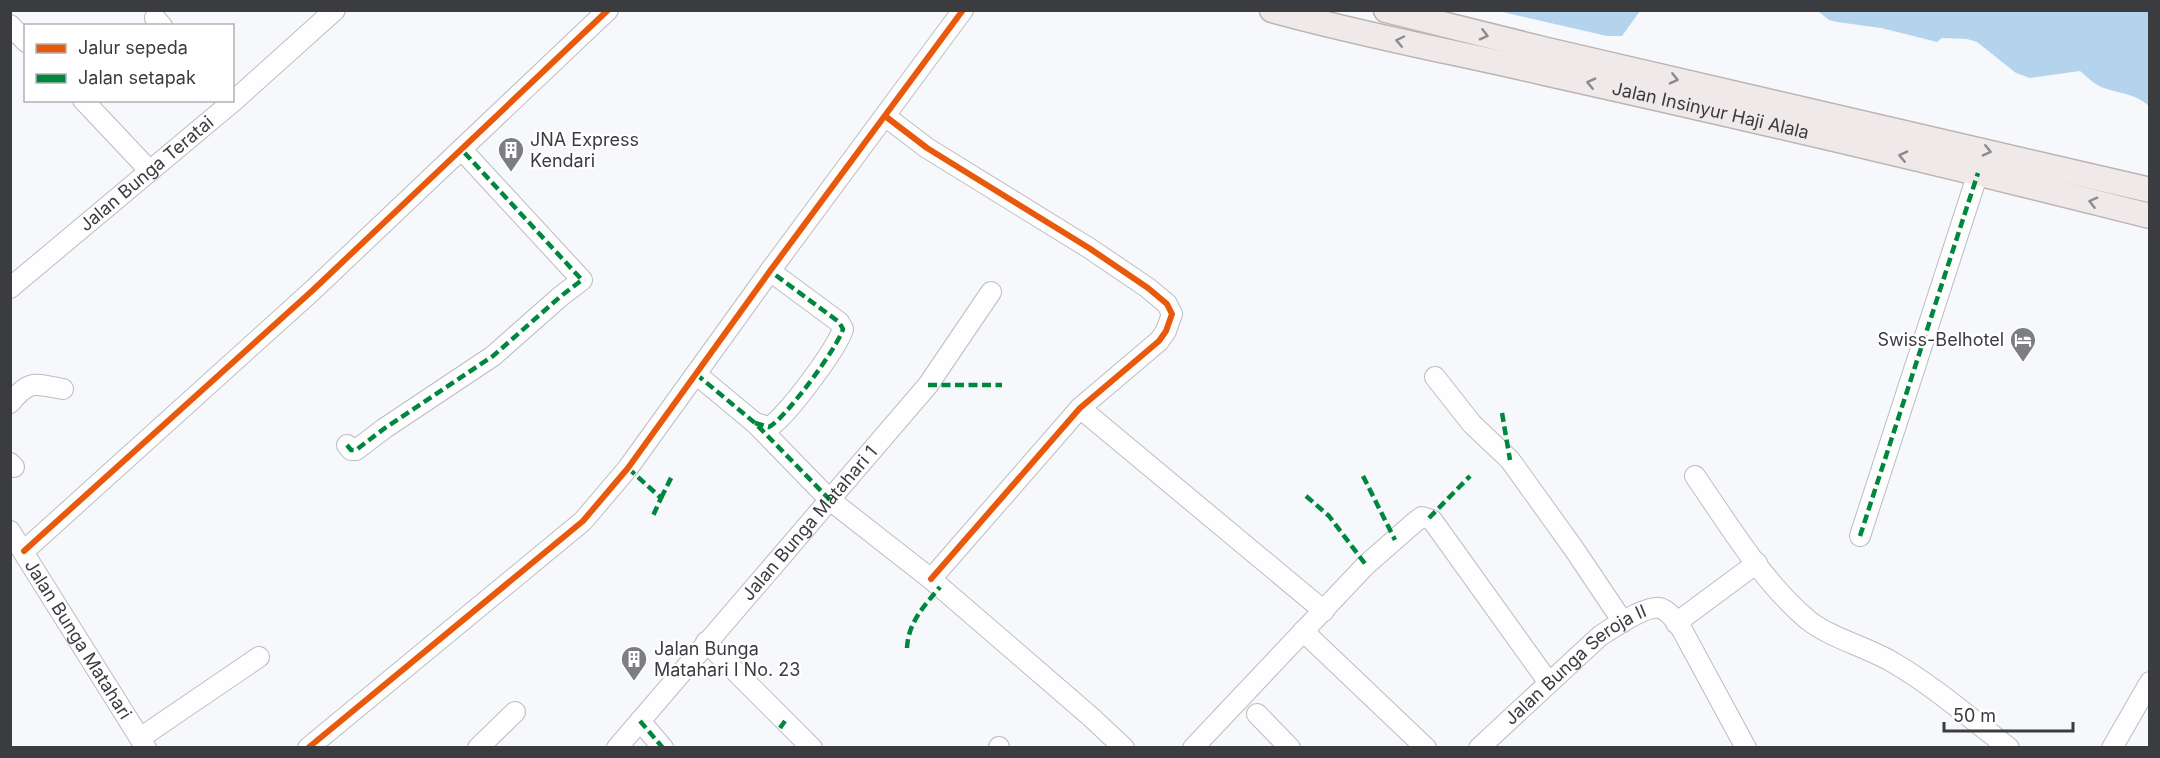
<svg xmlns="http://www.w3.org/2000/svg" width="2160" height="758" viewBox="0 0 2160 758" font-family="Inter,sans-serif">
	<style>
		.water { fill: #b4d4ed }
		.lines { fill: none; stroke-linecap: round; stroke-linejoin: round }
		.minor-casing { stroke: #bcbdc1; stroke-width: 22 }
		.major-casing { stroke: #bdb3b3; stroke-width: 27 }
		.minor { stroke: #fefeff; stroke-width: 20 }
		.major { stroke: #efeae9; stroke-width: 24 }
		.quiet { stroke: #00873e; stroke-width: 4.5; stroke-dasharray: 9 4.5; stroke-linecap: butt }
		.cycleway-casing { stroke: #fff; stroke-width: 10 }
		.cycleway { stroke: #e8590c; stroke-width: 6 }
		.oneway { stroke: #8b8a8c }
		.labels { text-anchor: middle; stroke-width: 4.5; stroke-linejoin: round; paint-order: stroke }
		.street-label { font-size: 18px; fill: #3a3c3f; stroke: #fff }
		.poi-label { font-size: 18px; fill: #3a3c3f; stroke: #fff; text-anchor: start }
	</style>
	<rect width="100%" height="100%" fill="#f7f8fc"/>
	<g class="water">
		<path d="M 1498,11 L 1640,11 L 1622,36 L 1607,36 Z"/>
		<path d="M 1818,11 L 2149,11 L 2149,106 C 2134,93 2121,94 2104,88 C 2095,85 2087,77 2080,71 L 2030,78 L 2016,73 L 1977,42 L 1967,39 L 1942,38 L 1937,42 L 1881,28 L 1837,22 L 1829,20 Z"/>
	</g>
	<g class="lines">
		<g class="minor-casing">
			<g id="minor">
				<path d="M 155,18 L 162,26"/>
				<path d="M 10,25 L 26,42"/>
				<path d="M 83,100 L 150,171"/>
				<path d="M 885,116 L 927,148 L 1089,248 L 1148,288 L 1167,304 L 1172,314 L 1166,331 L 1159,341 L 1080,408 L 931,579"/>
				<path id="s1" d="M 10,288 L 236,99 L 335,10"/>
				<path d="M 696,374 L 755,423 L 830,500 L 931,579 L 1091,717 L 1124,748"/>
				<path d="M 1435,377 L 1472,424 L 1510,460 L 1574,549 L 1623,622"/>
				<path d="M 10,403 C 30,379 34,384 63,389"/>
				<path d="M 1080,408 L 1324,611"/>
				<path d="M 755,423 L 769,427 C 785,419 838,347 843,329 L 839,322 L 770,271"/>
				<path d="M 347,445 L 351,450 L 356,450 L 385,428 L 493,356 L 561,296 L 582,280 L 462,150"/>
				<path d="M 10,463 L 14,467"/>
				<path d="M 1695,476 C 1729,525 1762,581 1808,620 C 1832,639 1868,647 1894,663 C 1935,687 1971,719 2009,748"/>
				<path id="s2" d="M 10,531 L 146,748"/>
				<path d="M 1860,536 L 1978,173"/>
				<path d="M 24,551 L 313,290 L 608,10"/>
				<path d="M 1676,623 L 1757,563"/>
				<path d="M 1303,631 L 1426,748"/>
				<path d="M 706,642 L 812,748"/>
				<path d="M 1257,714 L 1290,748"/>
				<path d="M 640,721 L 663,748"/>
				<path d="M 140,738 L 259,657"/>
				<path d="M 308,748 L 583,521 L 628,468 L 770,271 L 963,10"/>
				<path d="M 478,748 L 515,712"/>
				<path id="s3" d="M 617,748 L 928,385 L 991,292"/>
				<path d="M 999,748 L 999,747"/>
				<path d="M 1193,748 L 1366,565 L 1415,522 L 1422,517 L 1432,520 L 1549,683"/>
				<path id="s4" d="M 1479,748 L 1600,636 C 1612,628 1646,605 1660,608 C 1670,611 1675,621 1681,628 L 1746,748"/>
				<path d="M 2112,748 L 2150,682"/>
			</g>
		</g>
		<g class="major-casing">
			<g id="major">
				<path id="s5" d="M 1272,10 C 1362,35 1454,52 1545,73 C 1747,118 1949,165 2150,216"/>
				<path d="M 1386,10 L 1547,50 L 2150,190"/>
			</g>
		</g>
		<use href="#minor" class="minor"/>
		<use href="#major" class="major"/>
		<g class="quiet">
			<path d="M 696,374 L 755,423 L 830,500"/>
			<path d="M 928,385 L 1002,385"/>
			<path d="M 1502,413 L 1510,460"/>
			<path d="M 755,423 L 769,427 C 785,419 838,347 843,329 L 839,322 L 770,271"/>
			<path d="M 347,445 L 351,450 L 356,450 L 385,428 L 493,356 L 561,296 L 582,280 L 462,150"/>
			<path d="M 628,468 L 661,498 L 652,518"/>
			<path d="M 1363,476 L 1395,540"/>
			<path d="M 1306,496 L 1329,516 L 1366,565"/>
			<path d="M 661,498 L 673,474"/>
			<path d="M 1429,518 L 1470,476"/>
			<path d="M 1860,536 L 1978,173"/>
			<path d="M 907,648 C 908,623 924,606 940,587"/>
			<path d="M 640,721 L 663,748"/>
			<path d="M 780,728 L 785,721"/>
			<path d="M 999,748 L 999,747"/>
		</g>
		<g class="cycleway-casing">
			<g id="cycleway">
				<path d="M 885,116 L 927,148 L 1089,248 L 1148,288 L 1167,304 L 1172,314 L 1166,331 L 1159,341 L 1080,408 L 931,579"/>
				<path d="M 24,551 L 313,290 L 608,10"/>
				<path d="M 308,748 L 583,521 L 628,468 L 770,271 L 963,10"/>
			</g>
		</g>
		<use href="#cycleway" class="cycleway"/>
	</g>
	<defs><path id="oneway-chevron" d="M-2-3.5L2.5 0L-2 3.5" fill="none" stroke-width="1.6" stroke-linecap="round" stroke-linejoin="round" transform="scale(1.5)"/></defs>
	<g class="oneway">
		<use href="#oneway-chevron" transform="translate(1484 35) rotate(14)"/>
		<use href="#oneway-chevron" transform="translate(1400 41) rotate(-168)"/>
		<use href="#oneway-chevron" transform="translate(1674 79) rotate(13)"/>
		<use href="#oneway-chevron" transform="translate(1591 83) rotate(-167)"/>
		<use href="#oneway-chevron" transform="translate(1987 151) rotate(13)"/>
		<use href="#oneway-chevron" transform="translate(1903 156) rotate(-167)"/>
		<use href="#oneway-chevron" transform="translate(2093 202) rotate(-166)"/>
	</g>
	<defs>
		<g id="building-pin" transform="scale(1.35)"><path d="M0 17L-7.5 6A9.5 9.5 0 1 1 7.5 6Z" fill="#7c7e81" stroke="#fff"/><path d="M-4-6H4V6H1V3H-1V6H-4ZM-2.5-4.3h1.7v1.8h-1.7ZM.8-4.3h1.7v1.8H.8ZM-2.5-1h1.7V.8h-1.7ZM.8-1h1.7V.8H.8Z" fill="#fff"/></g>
		<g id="hotel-pin" transform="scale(1.35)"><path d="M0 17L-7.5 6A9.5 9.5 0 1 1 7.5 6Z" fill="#7c7e81" stroke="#fff"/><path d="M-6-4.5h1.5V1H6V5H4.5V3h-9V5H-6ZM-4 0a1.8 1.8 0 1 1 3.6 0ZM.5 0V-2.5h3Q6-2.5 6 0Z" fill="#fff"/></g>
	</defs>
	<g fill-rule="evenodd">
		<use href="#building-pin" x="511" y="150"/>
		<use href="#hotel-pin" x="2023" y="340"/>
		<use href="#building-pin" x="634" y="659"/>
	</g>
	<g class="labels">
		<g class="street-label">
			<text dy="6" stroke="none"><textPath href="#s5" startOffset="450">Jalan Insinyur Haji Alala</textPath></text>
			<text dy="6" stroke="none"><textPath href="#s1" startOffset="178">Jalan Bunga Teratai</textPath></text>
			<text dy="6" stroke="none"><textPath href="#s3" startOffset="296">Jalan Bunga Matahari 1</textPath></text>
			<text dy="6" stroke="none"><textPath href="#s2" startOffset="128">Jalan Bunga Matahari</textPath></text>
			<text dy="6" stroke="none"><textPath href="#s4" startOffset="128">Jalan Bunga Seroja II</textPath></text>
		</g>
		<g class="poi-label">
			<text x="530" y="146">JNA Express<tspan x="530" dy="21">Kendari</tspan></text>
			<text x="2004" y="346" text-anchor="end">Swiss-Belhotel</text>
			<text x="654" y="655">Jalan Bunga<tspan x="654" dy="21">Matahari I No. 23</tspan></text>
		</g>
	</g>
	<rect width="2160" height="758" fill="none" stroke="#3a3c3f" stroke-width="24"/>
	<rect x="24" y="24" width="210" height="78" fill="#ffffff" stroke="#b0b1b2" stroke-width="1.5"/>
	<rect x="36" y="44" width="30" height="9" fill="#e8590c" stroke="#b0b1b2" stroke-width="1.5"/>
	<text x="78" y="54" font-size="18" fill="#3a3c3f">Jalur sepeda</text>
	<rect x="36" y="74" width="30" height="9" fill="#00873e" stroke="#b0b1b2" stroke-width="1.5"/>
	<text x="78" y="84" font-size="18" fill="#3a3c3f">Jalan setapak</text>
	<path d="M1944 722v9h129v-9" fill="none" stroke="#3a3c3f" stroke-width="3"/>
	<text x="1953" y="722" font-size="18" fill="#3a3c3f" stroke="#ffffff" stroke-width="4.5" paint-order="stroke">50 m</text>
</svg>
